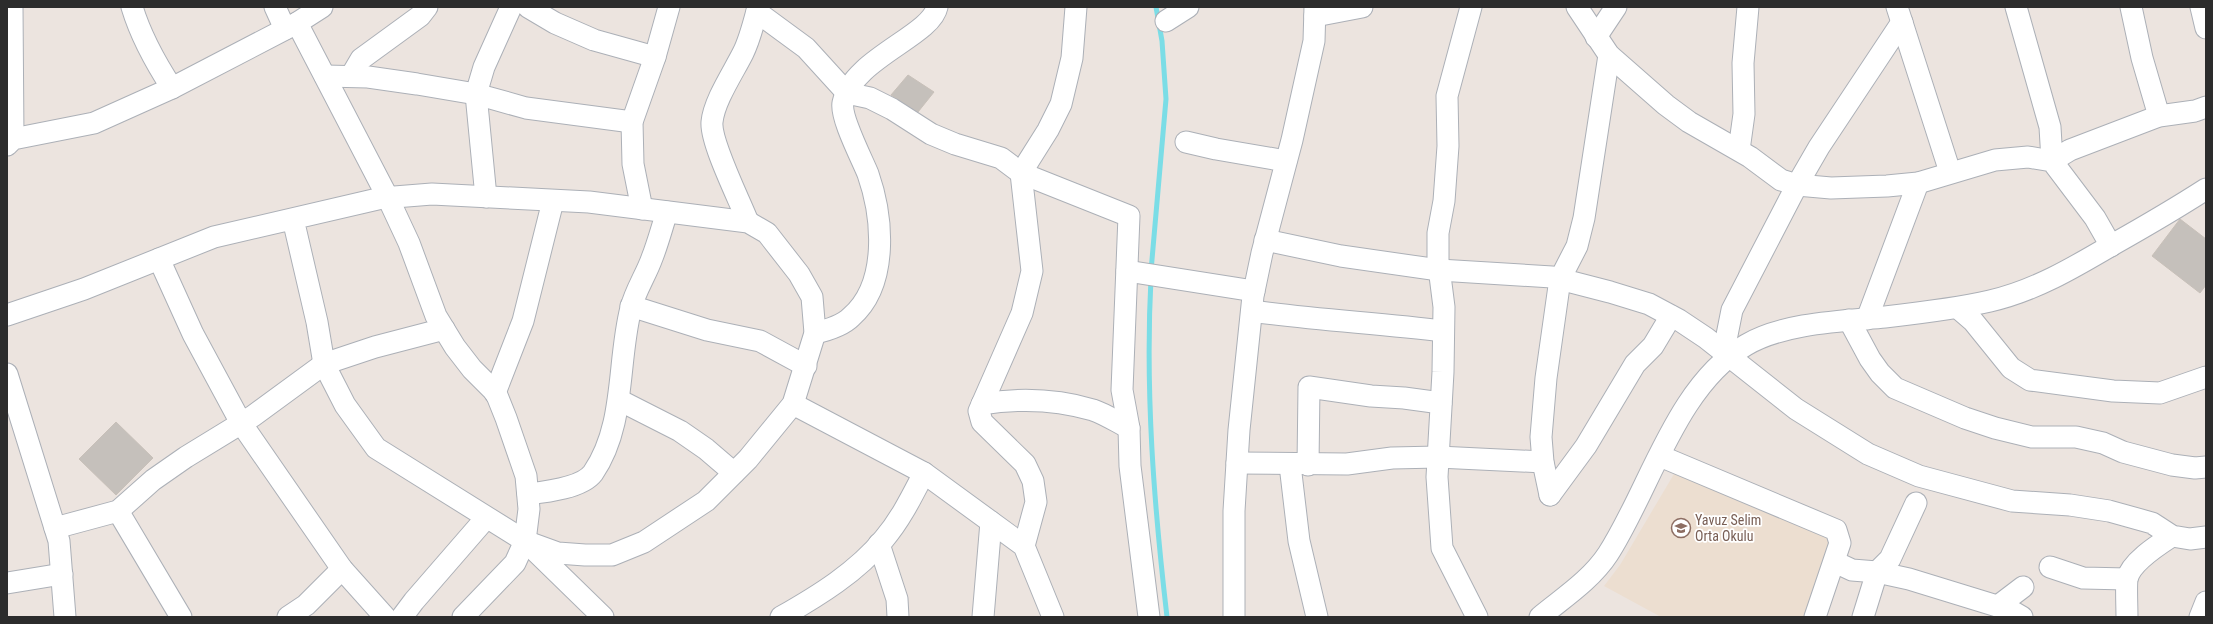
<svg xmlns="http://www.w3.org/2000/svg" width="2213" height="624" viewBox="0 0 2213 624" font-family="'Roboto Condensed',sans-serif">
	<style>
		.education { fill: #ecded0 }
		.lines { fill: none; stroke-linecap: round; stroke-linejoin: round }
		.stream { stroke: #7bdde6; stroke-width: 5 }
		.building { fill: #c5c0bb; stroke: #c8c0b9 }
		.minor-casing { stroke: #acb0b7; stroke-width: 23 }
		.minor { stroke: #fff; stroke-width: 21 }
		.labels { text-anchor: middle; stroke-width: 3.5; stroke-linejoin: round; paint-order: stroke }
		.education-label { font-size: 14px; fill: #785e54; stroke: #fff; text-anchor: start }
	</style>
	<rect width="100%" height="100%" fill="#ece4df"/>
	<path class="education" d="M 1674,474 L 1831,537 L 1807,617 L 1661,617 L 1604,586 L 1620,565 Z"/>
	<g class="lines">
		<g class="stream">
			<path d="M 1151,271 L 1166,99 L 1162,41 L 1156,7"/>
			<path d="M 1151,278 C 1145,391 1154,505 1167,617"/>
		</g>
	</g>
	<g class="building">
		<path d="M 908,75 L 934,92 L 918,112 L 891,95 Z"/>
		<path d="M 2180,219 L 2206,239 L 2206,285 L 2200,293 L 2152,256 Z"/>
		<path d="M 116,422 L 153,458 L 116,495 L 79,459 Z"/>
	</g>
	<g class="lines">
		<g class="minor-casing">
			<g id="minor">
				<path d="M 12,7 L 13,139"/>
				<path d="M 132,7 C 141,37 155,62 172,88"/>
				<path d="M 275,7 L 285,29"/>
				<path d="M 528,7 L 555,23 L 594,40 L 655,57"/>
				<path d="M 1471,7 L 1447,96 L 1448,146 L 1444,201 L 1438,233 L 1438,260 L 1444,307 L 1443,372 L 1437,477 L 1442,548 L 1477,617"/>
				<path d="M 1577,7 L 1609,55 L 1666,105 L 1689,122 L 1750,157 L 1781,180 L 1797,185 L 1831,188 L 1887,186 L 1918,183 L 1995,160 L 2028,157 L 2052,161 L 2095,218 L 2111,246"/>
				<path d="M 1897,7 L 1950,172"/>
				<path d="M 2016,7 L 2050,127 L 2052,161 L 2070,150 L 2159,116 L 2195,111 L 2206,107"/>
				<path d="M 2131,7 L 2142,58 L 2159,116"/>
				<path d="M 2201,7 L 2206,28"/>
				<path d="M 757,12 L 806,48 L 847,93 L 870,98 L 892,109 L 931,134 L 955,144 L 1001,158 L 1021,173 L 1129,216 L 1122,390 L 1129,428 L 1130,466 L 1149,617"/>
				<path d="M 1315,16 L 1362,7"/>
				<path d="M 1166,21 L 1188,7"/>
				<path d="M 297,23 L 388,198 L 409,243 L 436,316 L 455,347 L 472,369 L 496,393 L 506,418 L 526,476 L 529,509 L 525,541 L 603,617"/>
				<path d="M 1596,37 L 1616,7"/>
				<path d="M 325,76 L 368,77 L 417,84 L 476,94 L 526,108 L 632,122"/>
				<path d="M 351,76 L 361,59 L 420,16 L 427,7"/>
				<path d="M 1186,142 L 1216,149 L 1286,161"/>
				<path d="M 7,145 L 13,139 L 94,123 L 172,88 L 297,23 L 322,7"/>
				<path d="M 1739,150 L 1744,114 L 1743,63 L 1748,7"/>
				<path d="M 486,197 L 476,94 L 484,67 L 511,7"/>
				<path d="M 642,209 L 633,164 L 632,122 L 655,57 L 669,7"/>
				<path d="M 748,222 C 740,201 710,142 712,122 C 714,101 733,73 743,53 C 750,39 754,22 758,7"/>
				<path d="M 1265,240 L 1341,256 L 1439,270 L 1552,277 L 1610,292 L 1649,304 L 1679,320 L 1706,338 L 1796,409 L 1868,454 L 1919,476 L 2012,501 L 2070,505 L 2109,511 L 2152,523 L 2172,536 L 2190,539 L 2206,537"/>
				<path d="M 159,259 L 193,334 L 241,423 L 342,569 L 385,617"/>
				<path d="M 1127,271 L 1254,291"/>
				<path d="M 631,306 L 707,330 L 760,341 L 806,366"/>
				<path d="M 1958,308 L 1973,321 L 2011,368 L 2030,380 L 2113,391 L 2160,393 L 2206,377"/>
				<path d="M 1252,311 C 1315,320 1379,323 1443,331"/>
				<path d="M 7,315 L 84,289 L 214,237 L 382,198 L 432,194 L 589,202 L 748,222 L 767,233 L 799,274 L 812,297 L 815,333 L 793,404 L 748,459 L 706,501 L 644,542 L 612,555 L 585,555 L 558,553 L 525,541 L 376,448 L 345,405 L 324,364 L 317,322 L 293,219"/>
				<path d="M 1867,319 L 1918,183"/>
				<path d="M 1849,320 L 1870,359 L 1880,373 L 1895,388 L 1965,418 L 1995,428 L 2032,437 L 2076,437 L 2103,443 L 2123,452 L 2172,465 L 2195,468 L 2206,467"/>
				<path d="M 815,333 C 828,330 842,326 851,317 C 889,284 883,217 868,174 C 862,159 840,117 843,103 C 852,59 931,36 937,7"/>
				<path d="M 1730,356 L 1726,340 L 1732,310 L 1797,185 L 1819,147 L 1902,22"/>
				<path d="M 7,374 L 59,541 L 65,617"/>
				<path d="M 495,393 L 523,321 L 553,201"/>
				<path d="M 619,400 L 680,431 L 706,449 L 734,473"/>
				<path d="M 793,404 L 924,473 L 1024,546 L 1053,617"/>
				<path d="M 982,404 C 1019,398 1056,399 1093,410 C 1105,414 1117,422 1129,428"/>
				<path d="M 1660,456 L 1836,530 L 1840,543 L 1815,617"/>
				<path d="M 1237,463 L 1347,464 L 1392,458 L 1438,457 L 1543,462"/>
				<path d="M 1290,465 L 1299,541 L 1317,617"/>
				<path d="M 1308,465 L 1309,387 L 1371,396 L 1404,398 L 1441,403"/>
				<path d="M 528,494 C 545,492 582,488 593,473 C 626,425 617,362 631,308 C 635,291 646,275 652,258 C 658,243 662,227 667,212"/>
				<path d="M 1550,495 L 1543,462 L 1541,437 L 1546,378 L 1560,279 L 1577,246 L 1584,218 L 1609,55"/>
				<path d="M 1550,495 L 1586,446 L 1635,364 L 1653,346 L 1671,316"/>
				<path d="M 118,511 L 181,617"/>
				<path d="M 55,528 L 118,511 L 153,480 L 186,457 L 253,416 L 324,364 L 375,347 L 444,329"/>
				<path d="M 879,544 L 897,599 L 898,617"/>
				<path d="M 1024,546 L 1036,502 L 1033,481 L 1025,464 L 982,422 L 979,411 L 1022,313 L 1032,271 L 1021,173 L 1048,130 L 1061,104 L 1072,58 L 1076,7"/>
				<path d="M 1835,562 L 1852,570 L 1877,572 L 1909,579 L 2010,610 L 2022,617"/>
				<path d="M 2050,567 L 2083,578 L 2127,579"/>
				<path d="M 7,583 L 62,574"/>
				<path d="M 1998,606 L 2023,587"/>
				<path d="M 288,617 L 306,605 L 342,569"/>
				<path d="M 402,617 L 414,601 L 486,518"/>
				<path d="M 463,617 L 515,563 L 525,541"/>
				<path d="M 781,617 C 818,596 857,572 884,539 C 901,519 912,496 924,473"/>
				<path d="M 983,617 L 991,522"/>
				<path d="M 1234,617 L 1234,511 L 1239,430 L 1253,296 L 1262,253 L 1292,140 L 1314,41 L 1315,7"/>
				<path d="M 1540,617 C 1563,598 1591,580 1608,554 C 1650,489 1676,386 1746,345 C 1783,323 1843,321 1885,317 C 1920,313 1955,309 1990,301 C 2034,291 2073,268 2112,245 C 2144,227 2175,209 2206,189"/>
				<path d="M 1863,617 L 1877,572 L 1890,559 L 1916,503"/>
				<path d="M 2127,617 C 2127,608 2126,586 2127,579 C 2131,562 2158,545 2172,536"/>
				<path d="M 2200,617 L 2206,602"/>
			</g>
		</g>
		<use href="#minor" class="minor"/>
	</g>
	<defs>
		<g id="school-ring" transform="scale(1)"><circle r="9.5" fill="#fff" stroke="#8d6e63" stroke-width="1.5"/><path d="M0-5L7-2L0 1L-7-2ZM-4 1L0 2.5L4 1V4Q0 6-4 4Z" fill="#8d6e63"/></g>
	</defs>
	<g fill-rule="evenodd">
		<use href="#school-ring" x="1681" y="528"/>
	</g>
	<g class="labels">
		<g class="education-label">
			<text x="1695" y="525">Yavuz Selim<tspan x="1695" dy="16">Orta Okulu</tspan></text>
		</g>
	</g>
	<rect width="2213" height="624" fill="none" stroke="#2c2c2c" stroke-width="16"/>
</svg>
